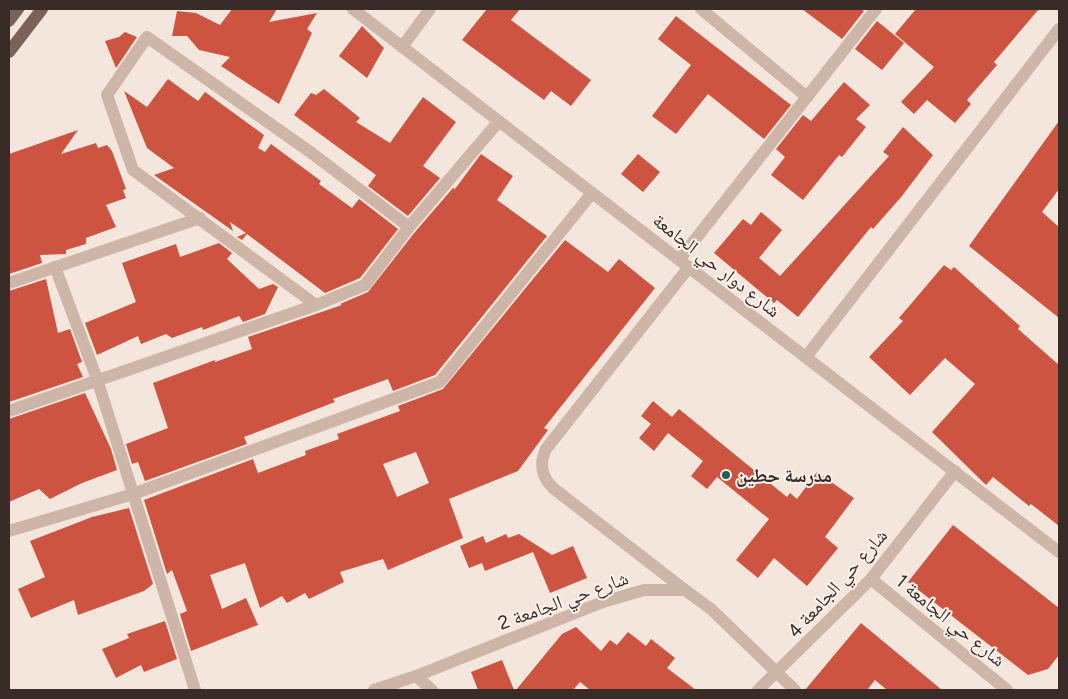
<svg xmlns="http://www.w3.org/2000/svg" width="1068" height="699" viewBox="0 0 1068 699" font-family="Figtree,'Noto Naskh Arabic',sans-serif">
	<style>
		.building { fill: #cd5441; fill-rule: evenodd }
		.lines { fill: none; stroke-linecap: round; stroke-linejoin: round }
		.minor { stroke: #cdb5a8; stroke-width: 12 }
		.major { stroke: #7c6158; stroke-width: 12 }
		.poi-dot { fill: #1b5e5b; stroke: #fbf1ea; stroke-width: 2 }
		.labels { text-anchor: middle; stroke-width: 4; stroke-linejoin: round; paint-order: stroke }
		.street-label { font-size: 19px; fill: #392c28; stroke: #fbf1ea }
		.poi-label { font-size: 19px; font-weight: bold; fill: #392c28; stroke: #fbf1ea; text-anchor: start }
	</style>
	<rect width="100%" height="100%" fill="#f4e6dd"/>
	<g class="building">
		<path d="M 232,9 L 277,9 L 269,22 L 317,13 L 307,29 L 312,33 L 279,104 L 221,66 L 230,57 L 199,50 L 187,36 L 172,36 L 177,11 L 196,13 L 220,25 Z"/>
		<path d="M 487,9 L 520,9 L 511,20 L 591,80 L 571,106 L 551,91 L 544,100 L 462,40 Z"/>
		<path d="M 802,9 L 860,9 L 864,11 L 842,39 Z"/>
		<path d="M 916,9 L 1039,9 L 994,62 L 997,65 L 967,100 L 971,104 L 955,123 L 927,100 L 914,114 L 901,102 L 934,67 L 895,34 Z"/>
		<path d="M 676,16 L 791,105 L 764,139 L 708,94 L 676,134 L 652,116 L 691,65 L 658,39 Z"/>
		<path d="M 877,21 L 904,43 L 882,70 L 855,49 Z"/>
		<path d="M 362,26 L 384,48 L 367,78 L 339,56 Z"/>
		<path d="M 125,32 L 137,37 L 116,68 L 105,41 L 119,37 Z"/>
		<path d="M 168,79 L 198,101 L 205,92 L 264,135 L 258,148 L 265,152 L 271,144 L 321,181 L 319,184 L 352,208 L 359,199 L 398,229 L 360,278 L 325,293 L 247,234 L 242,240 L 237,237 L 246,233 L 230,222 L 233,231 L 154,175 L 174,168 L 147,148 L 124,91 L 147,107 Z"/>
		<path d="M 844,82 L 870,105 L 856,119 L 866,127 L 842,157 L 839,155 L 803,200 L 771,175 L 785,157 L 776,149 L 803,115 L 811,121 Z"/>
		<path d="M 324,89 L 360,118 L 356,122 L 390,143 L 423,97 L 456,122 L 423,166 L 440,178 L 408,216 L 368,186 L 376,175 L 294,115 L 311,93 L 316,95 Z"/>
		<path d="M 1059,121 L 1059,189 L 1042,212 L 1059,227 L 1059,318 L 969,246 Z"/>
		<path d="M 903,127 L 933,155 L 902,196 L 873,229 L 871,227 L 798,317 L 777,300 L 774,303 L 714,253 L 743,219 L 751,225 L 761,212 L 782,230 L 759,258 L 780,276 L 889,156 L 883,152 Z"/>
		<path d="M 78,130 L 61,154 L 96,143 L 98,148 L 107,145 L 112,151 L 126,189 L 123,190 L 126,198 L 106,205 L 116,227 L 86,238 L 86,244 L 66,250 L 66,254 L 40,255 L 42,263 L 9,274 L 9,154 Z"/>
		<path d="M 481,154 L 513,176 L 497,200 L 547,236 L 435,375 L 393,391 L 388,379 L 333,399 L 335,402 L 244,437 L 247,444 L 145,481 L 138,462 L 132,464 L 126,444 L 168,428 L 153,383 L 215,360 L 215,362 L 252,349 L 248,337 L 342,305 L 340,304 L 368,292 L 415,232 L 453,188 L 455,189 Z"/>
		<path d="M 638,154 L 660,172 L 643,192 L 621,174 Z"/>
		<path d="M 565,240 L 608,272 L 619,259 L 655,288 L 544,428 L 548,430 L 518,471 L 449,499 L 463,538 L 388,570 L 383,559 L 340,572 L 344,582 L 309,599 L 305,593 L 287,603 L 282,596 L 260,608 L 245,563 L 210,575 L 222,609 L 246,598 L 258,625 L 191,651 L 180,614 L 187,611 L 172,570 L 167,574 L 144,500 L 253,459 L 258,473 L 306,455 L 305,451 L 339,439 L 337,434 L 400,411 L 398,406 L 443,389 ZM 416,452 L 429,483 L 397,497 L 383,464 Z"/>
		<path d="M 219,243 L 232,253 L 227,259 L 259,289 L 273,284 L 278,287 L 265,314 L 243,322 L 239,316 L 203,330 L 202,327 L 172,338 L 166,334 L 141,344 L 138,336 L 97,355 L 85,323 L 136,302 L 122,263 L 176,244 L 180,257 Z"/>
		<path d="M 944,265 L 951,270 L 954,267 L 1020,326 L 1018,329 L 1059,365 L 1059,526 L 1031,504 L 1029,506 L 993,477 L 986,485 L 932,432 L 975,384 L 945,358 L 910,395 L 869,357 L 903,321 L 899,318 Z"/>
		<path d="M 46,279 L 58,333 L 70,329 L 82,362 L 77,364 L 83,377 L 9,402 L 9,291 Z"/>
		<path d="M 85,393 L 111,449 L 117,470 L 82,483 L 50,499 L 39,489 L 9,502 L 9,419 Z"/>
		<path d="M 653,401 L 672,417 L 679,409 L 787,497 L 790,493 L 797,499 L 817,472 L 854,498 L 825,537 L 838,548 L 807,586 L 774,558 L 758,578 L 736,560 L 769,519 L 717,477 L 707,489 L 691,476 L 703,461 L 668,433 L 654,451 L 639,438 L 651,424 L 641,416 Z"/>
		<path d="M 129,508 L 153,584 L 144,591 L 78,615 L 74,600 L 31,618 L 18,589 L 45,577 L 30,541 L 92,517 Z"/>
		<path d="M 953,525 L 1059,608 L 1059,655 L 1048,669 L 1028,675 L 908,582 Z"/>
		<path d="M 506,534 L 508,538 L 519,534 L 552,555 L 573,546 L 587,578 L 550,593 L 533,552 L 485,571 L 482,563 L 469,568 L 460,546 L 483,536 L 486,543 Z"/>
		<path d="M 165,621 L 177,659 L 144,672 L 141,665 L 116,678 L 102,649 L 129,638 L 127,634 Z"/>
		<path d="M 861,623 L 942,690 L 887,690 L 875,680 L 867,690 L 805,690 Z"/>
		<path d="M 576,627 L 601,651 L 610,640 L 617,645 L 628,632 L 646,646 L 651,639 L 675,658 L 667,668 L 696,690 L 590,690 L 580,682 L 573,690 L 516,690 L 562,634 Z"/>
		<path d="M 502,660 L 514,690 L 478,690 L 471,672 Z"/>
	</g>
	<g class="lines">
		<g class="minor">
			<path d="M 353,9 L 1059,552"/>
			<path d="M 701,9 L 807,97"/>
			<path d="M 402,47 L 430,9"/>
			<path d="M 679,260 L 876,9"/>
			<path d="M 55,267 L 97,379 L 195,690"/>
			<path d="M 9,283 L 200,218"/>
			<path d="M 316,305 L 133,170 L 107,95 L 147,37 L 313,154 L 409,227"/>
			<path d="M 806,357 L 1059,29"/>
			<path d="M 9,411 L 316,305 L 365,285 L 409,227 L 499,121"/>
			<path d="M 9,531 L 133,494 L 440,382 L 592,193"/>
			<path d="M 871,579 L 1007,690"/>
			<path d="M 685,590 L 553,488 C 541,476 539,464 546,449 L 689,267"/>
			<path d="M 416,676 L 432,690"/>
			<path d="M 374,690 L 416,676 L 603,602 L 644,590 L 685,590 L 711,609 L 795,690"/>
			<path d="M 758,690 L 871,579 L 955,471"/>
		</g>
		<g class="major">
			<path d="M 9,21 L 18,9"/>
			<path d="M 9,52 L 42,9"/>
		</g>
	</g>
	<circle class="poi-dot" cx="726" cy="475" r="5"/>
	<g class="labels">
		<g class="street-label">
			<text transform="translate(717 265) rotate(38)" y="7">شارع دوار حي الجامعة</text>
			<text transform="translate(837 583) rotate(-48)" y="7">شارع حي الجامعة 4</text>
			<text transform="translate(563 600) rotate(-20)" y="7">شارع حي الجامعة 2</text>
			<text transform="translate(951 620) rotate(39)" y="7">شارع حي الجامعة 1</text>
		</g>
		<g class="poi-label">
			<text x="736" y="482">مدرسة حطين</text>
		</g>
	</g>
	<rect width="1068" height="699" fill="none" stroke="#392c28" stroke-width="20"/>
</svg>
